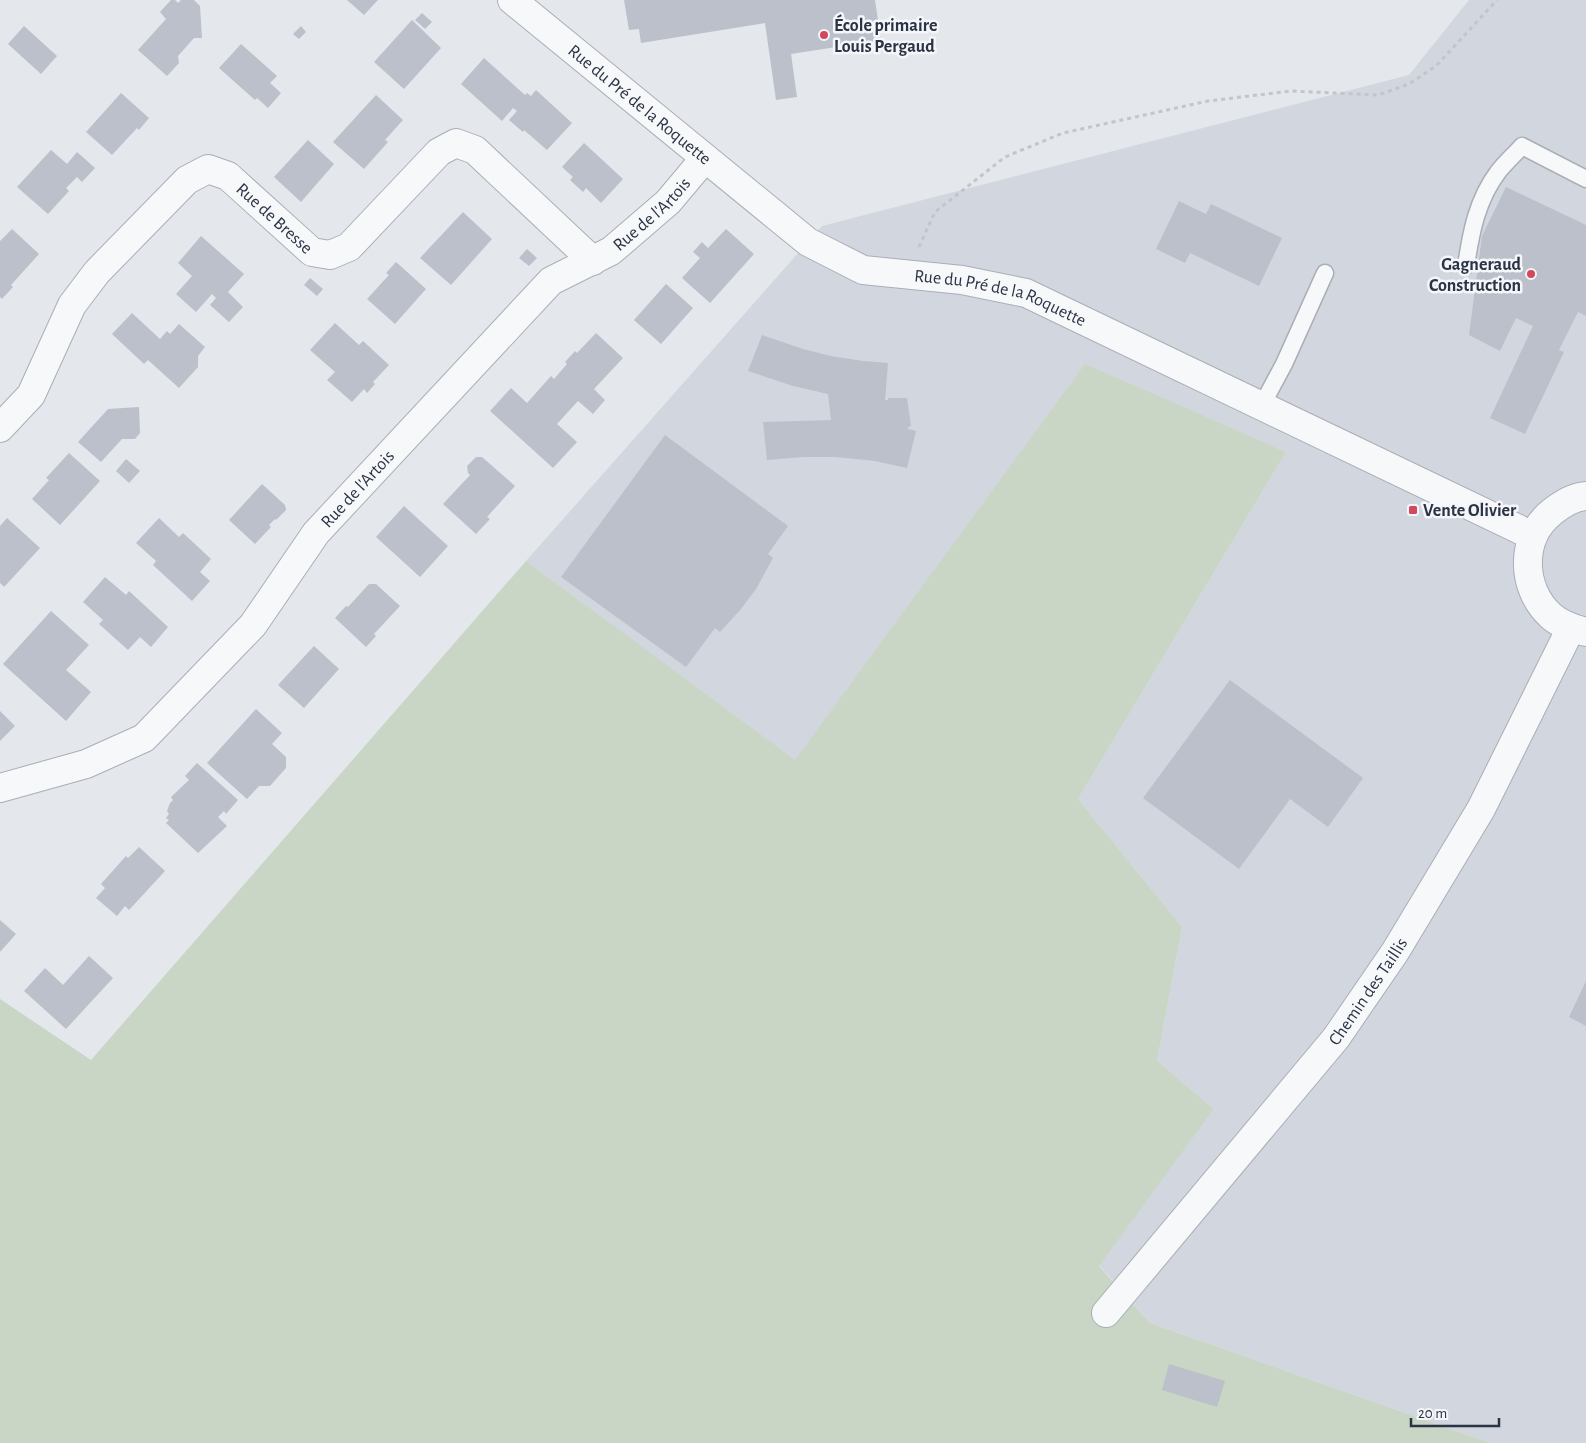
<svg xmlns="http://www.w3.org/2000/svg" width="1586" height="1443" viewBox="0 0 1586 1443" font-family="'Alegreya Sans',sans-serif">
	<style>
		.built { fill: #d2d6de }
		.green { fill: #c9d6c5 }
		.building { fill: #bbc0ca }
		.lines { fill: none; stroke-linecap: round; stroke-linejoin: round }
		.service-casing { stroke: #a9aeb7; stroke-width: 19 }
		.minor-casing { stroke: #a9aeb7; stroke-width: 30 }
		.tertiary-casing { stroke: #a9aeb7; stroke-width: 30 }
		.path { stroke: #c2c5cb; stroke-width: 3; stroke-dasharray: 4 4; stroke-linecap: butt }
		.service { stroke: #f7f8fa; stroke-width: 16 }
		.minor { stroke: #f7f8fa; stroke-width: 28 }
		.tertiary { stroke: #f7f8fa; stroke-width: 28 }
		.poi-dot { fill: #d1495b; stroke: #f4f6f9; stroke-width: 2 }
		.labels { text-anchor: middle; stroke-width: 5; stroke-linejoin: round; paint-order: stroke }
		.poi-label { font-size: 18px; font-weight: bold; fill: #2b3445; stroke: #f4f6f9; text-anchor: start }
		.street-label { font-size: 18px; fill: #2b3445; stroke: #f4f6f9 }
	</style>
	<rect width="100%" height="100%" fill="#e4e7ec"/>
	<path class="built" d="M 1469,0 L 1586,0 L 1586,1443 L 1490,1443 L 1150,1323 L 1099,1265 L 1214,1109 L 1157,1061 L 1182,927 L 1078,799 L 1286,452 L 1085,365 L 795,761 L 526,561 L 822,226 L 1409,75 Z"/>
	<path class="green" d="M 1085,364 L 1286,452 L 1078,799 L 1182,927 L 1157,1061 L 1214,1109 L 1099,1266 L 1150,1323 L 1490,1443 L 0,1443 L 0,999 L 91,1060 L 526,561 L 795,760 Z"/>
	<g class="building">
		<path d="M 171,0 L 175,0 L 178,3 L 181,0 L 194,0 L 200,6 L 202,38 L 194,38 L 178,56 L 179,63 L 167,76 L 138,50 L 166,19 L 160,12 Z"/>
		<path d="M 347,0 L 378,0 L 364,15 Z"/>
		<path d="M 624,0 L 875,0 L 881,40 L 791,54 L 797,97 L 776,100 L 765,23 L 641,43 L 639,29 L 629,30 Z"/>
		<path d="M 422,13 L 432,22 L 425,29 L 415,20 Z"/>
		<path d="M 412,20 L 441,48 L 404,89 L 374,62 Z"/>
		<path d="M 24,26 L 57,56 L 41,74 L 8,44 Z"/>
		<path d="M 301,26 L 306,32 L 299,39 L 293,34 Z"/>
		<path d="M 241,44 L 277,76 L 270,83 L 281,93 L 268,108 L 257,98 L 255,100 L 219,68 Z"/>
		<path d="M 484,58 L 525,95 L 527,93 L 531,96 L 536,90 L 572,123 L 547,150 L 524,130 L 523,132 L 509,120 L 517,111 L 513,108 L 502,121 L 461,84 Z"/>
		<path d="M 121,93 L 149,118 L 139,130 L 137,128 L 112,155 L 86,132 Z"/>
		<path d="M 376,95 L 403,120 L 385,140 L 388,142 L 364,169 L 333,142 Z"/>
		<path d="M 308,140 L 334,164 L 301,202 L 274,177 Z"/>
		<path d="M 584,143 L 623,179 L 601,203 L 586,188 L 583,192 L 570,180 L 573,177 L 562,167 Z"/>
		<path d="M 51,150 L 67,164 L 77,152 L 95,168 L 82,182 L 77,177 L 66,188 L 69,191 L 48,214 L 17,187 Z"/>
		<path d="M 1506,187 L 1586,225 L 1586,316 L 1578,312 L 1559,350 L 1564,352 L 1525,434 L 1490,418 L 1533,326 L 1516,318 L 1500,351 L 1469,335 L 1482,236 Z"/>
		<path d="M 1179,201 L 1206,214 L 1211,204 L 1282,238 L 1259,286 L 1190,253 L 1185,263 L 1156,249 Z"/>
		<path d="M 463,212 L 492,239 L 451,285 L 420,258 Z"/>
		<path d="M 12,229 L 39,254 L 11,285 L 13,287 L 2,299 L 0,297 L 0,241 Z"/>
		<path d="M 726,229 L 754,254 L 710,303 L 682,278 L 700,258 L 693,252 L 702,242 L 708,248 Z"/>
		<path d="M 201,236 L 244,274 L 228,292 L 243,307 L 229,322 L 210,305 L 216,298 L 212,294 L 196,312 L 176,294 L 192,276 L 178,263 Z"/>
		<path d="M 527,249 L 537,258 L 529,266 L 519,258 Z"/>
		<path d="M 396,262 L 426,289 L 395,324 L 367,299 L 389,275 L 386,273 Z"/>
		<path d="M 310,278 L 323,289 L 317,296 L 304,285 Z"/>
		<path d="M 666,284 L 693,308 L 661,344 L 634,320 Z"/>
		<path d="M 132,313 L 160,339 L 167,331 L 170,334 L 179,324 L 205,347 L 198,356 L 198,367 L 179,388 L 148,360 L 144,364 L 112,334 Z"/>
		<path d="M 335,323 L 359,345 L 363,341 L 389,365 L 373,382 L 375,384 L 367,393 L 364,389 L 352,402 L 327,380 L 335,372 L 310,350 Z"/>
		<path d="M 596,333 L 623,358 L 594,389 L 605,400 L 593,414 L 578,401 L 557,424 L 577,442 L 553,468 L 490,411 L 511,388 L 527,403 L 551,376 L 554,379 L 567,364 L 565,362 L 575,351 L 577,353 Z"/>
		<path d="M 762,335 L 803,349 L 831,356 L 863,361 L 888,363 L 885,400 L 888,400 L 888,398 L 907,398 L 911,426 L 908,427 L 908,429 L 916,431 L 907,468 L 875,461 L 836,457 L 804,457 L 767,460 L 763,422 L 831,420 L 828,394 L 793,386 L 748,371 Z"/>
		<path d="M 139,407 L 140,433 L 135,439 L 122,439 L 101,462 L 78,442 L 108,409 Z"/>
		<path d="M 665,435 L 788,526 L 768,554 L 773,558 L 756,589 L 741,609 L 720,632 L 715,628 L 686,667 L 561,577 Z"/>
		<path d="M 69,453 L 100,481 L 60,525 L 32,499 L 49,480 L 46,478 Z"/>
		<path d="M 476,457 L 482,457 L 515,486 L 487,517 L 490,519 L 476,534 L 443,504 L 470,475 L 468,473 L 467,466 Z"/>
		<path d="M 126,459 L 140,471 L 129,483 L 116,471 Z"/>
		<path d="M 262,484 L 285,505 L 286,510 L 276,520 L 275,519 L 269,525 L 271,527 L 255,544 L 229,520 Z"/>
		<path d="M 404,506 L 448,546 L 420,577 L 376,537 Z"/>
		<path d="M 7,518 L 40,548 L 4,587 L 0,583 L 0,526 Z"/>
		<path d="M 159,518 L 179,537 L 183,533 L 211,559 L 200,572 L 210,581 L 192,601 L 153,565 L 156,561 L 136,543 Z"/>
		<path d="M 105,577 L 126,595 L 129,591 L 168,627 L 151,647 L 140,637 L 128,650 L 99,624 L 103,620 L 83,602 Z"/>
		<path d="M 369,584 L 376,584 L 400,606 L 374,634 L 376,636 L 366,647 L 335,618 L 346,606 L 348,607 Z"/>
		<path d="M 51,611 L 89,645 L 66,670 L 91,692 L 66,721 L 3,664 Z"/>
		<path d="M 314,646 L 339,669 L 304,708 L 278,685 Z"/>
		<path d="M 1230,680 L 1363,778 L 1328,827 L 1290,799 L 1239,869 L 1143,798 Z"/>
		<path d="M 256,709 L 282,733 L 272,744 L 286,757 L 286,768 L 270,786 L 259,786 L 247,799 L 207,763 Z"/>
		<path d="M 0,711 L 15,726 L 0,741 Z"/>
		<path d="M 197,763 L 238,800 L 226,814 L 224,811 L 218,817 L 227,826 L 198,853 L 166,823 L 169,820 L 166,818 L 169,814 L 167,811 L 170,803 L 173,800 L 171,797 L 189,780 L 185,776 Z"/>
		<path d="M 139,847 L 165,871 L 129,910 L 125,906 L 117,916 L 96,898 L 105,888 L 101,884 L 126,856 L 128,858 Z"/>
		<path d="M 0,920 L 16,934 L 0,952 Z"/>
		<path d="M 89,956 L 113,978 L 66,1029 L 24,991 L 45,968 L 63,985 Z"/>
		<path d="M 1586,981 L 1586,1026 L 1569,1017 Z"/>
		<path d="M 1169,1364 L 1225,1381 L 1217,1407 L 1162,1390 Z"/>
	</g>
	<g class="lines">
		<g class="service-casing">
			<g id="service">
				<path d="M 1466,266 C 1471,232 1477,200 1498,172 C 1505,163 1514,155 1522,146 L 1586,179"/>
				<path d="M 1262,405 L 1284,364 L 1325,273"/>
			</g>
		</g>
		<g class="minor-casing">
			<g id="minor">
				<path id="s1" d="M 0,428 L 31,395 L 72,305 L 97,272 L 187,180 L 208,169 L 228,176 L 312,252 L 330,255 L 349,247 L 439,152 L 456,143 L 475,150 L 593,261"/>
				<path id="s2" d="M 0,788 L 86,764 L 144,738 L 253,625 L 316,533 L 551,281 L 611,251 L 668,202 L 705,158"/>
				<path id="s3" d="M 1106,1313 L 1336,1038 L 1395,952 L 1481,809 L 1571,628"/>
			</g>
		</g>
		<g class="tertiary-casing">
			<g id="tertiary">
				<path id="s4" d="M 512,0 L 808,242 L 863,270 L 962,280 L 1026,293 L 1533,536"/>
				<path d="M 1586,496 C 1573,497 1562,504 1552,512 C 1519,538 1521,589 1551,616 C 1561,625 1574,629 1586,632"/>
			</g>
		</g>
		<path class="path" d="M 919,247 L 935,212 L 1005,157 L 1063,133 L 1208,101 L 1291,91 L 1378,95 L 1409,84 L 1436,66 L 1497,0"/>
		<use href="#service" class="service"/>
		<use href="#minor" class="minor"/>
		<use href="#tertiary" class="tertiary"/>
	</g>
	<g class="poi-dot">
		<circle cx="824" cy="35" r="5"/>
		<circle cx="1531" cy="274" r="5"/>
		<rect x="1408" y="505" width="10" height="10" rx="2.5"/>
	</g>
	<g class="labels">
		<g class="poi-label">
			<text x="834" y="31">École primaire<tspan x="834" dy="21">Louis Pergaud</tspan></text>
			<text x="1521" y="270" text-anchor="end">Gagneraud<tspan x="1521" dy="21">Construction</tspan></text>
			<text x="1423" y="516">Vente Olivier</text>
		</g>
		<g class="street-label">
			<text dy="6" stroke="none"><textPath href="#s4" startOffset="165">Rue du Pré de la Roquette</textPath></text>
			<text dy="6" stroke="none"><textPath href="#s2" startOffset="888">Rue de l'Artois</textPath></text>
			<text dy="6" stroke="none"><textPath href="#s1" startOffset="422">Rue de Bresse</textPath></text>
			<text dy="6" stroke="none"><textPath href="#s4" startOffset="585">Rue du Pré de la Roquette</textPath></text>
			<text dy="6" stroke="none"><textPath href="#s2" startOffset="482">Rue de l'Artois</textPath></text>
			<text dy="6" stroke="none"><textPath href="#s3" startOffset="415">Chemin des Taillis</textPath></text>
		</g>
	</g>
	<path d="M1411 1418v8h88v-8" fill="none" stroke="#2b3445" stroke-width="2.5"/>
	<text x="1418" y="1418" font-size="15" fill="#2b3445" stroke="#f4f6f9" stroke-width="4" paint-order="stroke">20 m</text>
</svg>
